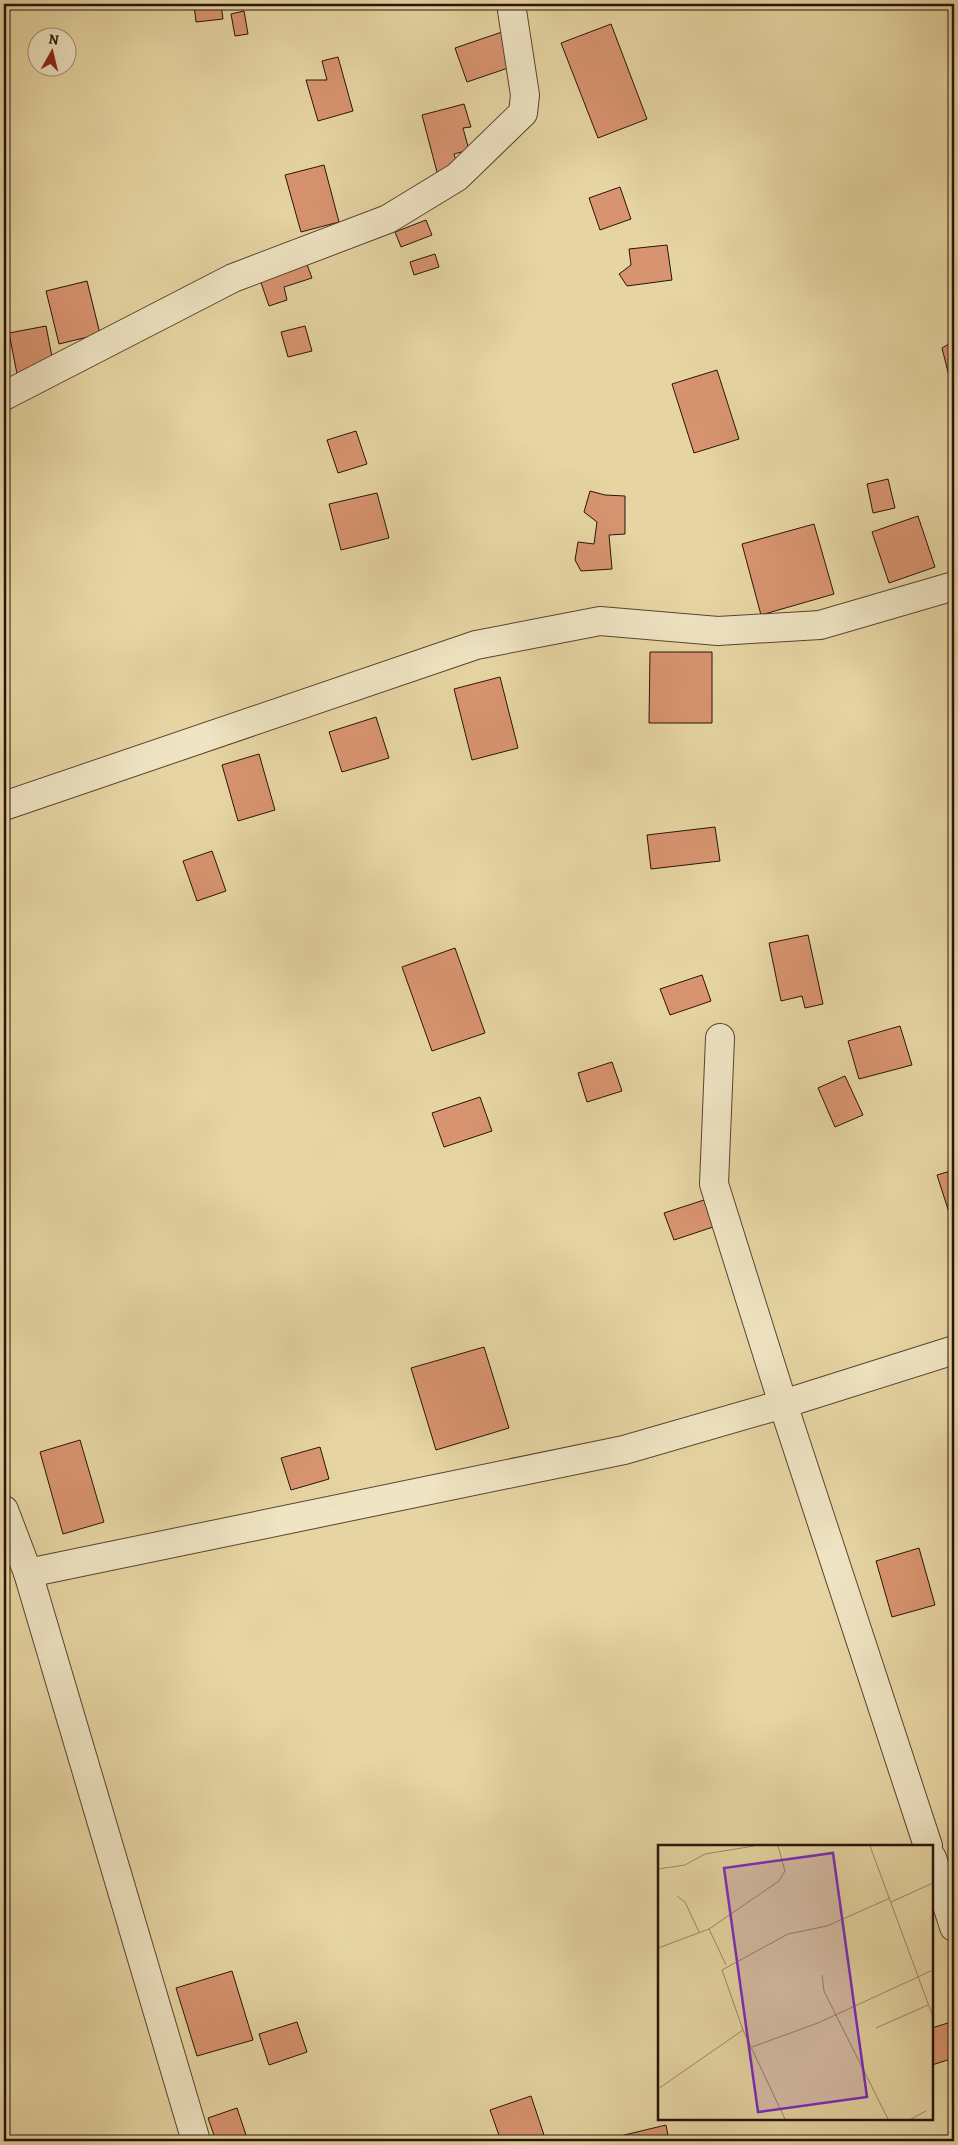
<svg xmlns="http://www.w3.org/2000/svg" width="958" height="2145" font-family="Alegreya,serif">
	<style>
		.building { fill: #d89470; stroke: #281408 }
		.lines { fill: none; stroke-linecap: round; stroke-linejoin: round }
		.minor-casing { stroke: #58442f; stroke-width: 30 }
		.minor { stroke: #efe4c3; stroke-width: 28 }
		.inset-road { fill: none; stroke: #9a8865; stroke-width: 1 }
		.view { fill: #7b2cbf; fill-opacity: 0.15; stroke: #7b2cbf; stroke-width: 2.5 }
		.inset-edge { fill: none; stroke: #281408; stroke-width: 2.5 }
	</style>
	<rect width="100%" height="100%" fill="#e6d5a3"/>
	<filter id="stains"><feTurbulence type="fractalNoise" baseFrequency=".004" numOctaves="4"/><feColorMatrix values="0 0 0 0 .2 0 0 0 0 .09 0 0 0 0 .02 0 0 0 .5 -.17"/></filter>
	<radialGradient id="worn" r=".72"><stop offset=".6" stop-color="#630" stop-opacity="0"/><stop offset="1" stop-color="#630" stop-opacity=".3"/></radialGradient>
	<g class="building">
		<polygon points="194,4 221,4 223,19 196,22"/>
		<polygon points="244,11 248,34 235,36 231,14"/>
		<polygon points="611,24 647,119 598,138 561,43"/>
		<polygon points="502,32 514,66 467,82 455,48"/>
		<polygon points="338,57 353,111 318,121 306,80 327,80 322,61"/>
		<polygon points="464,104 471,127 463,128 469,150 454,154 459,170 438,176 422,115"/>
		<polygon points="324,165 339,222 301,232 285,175"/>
		<polygon points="620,187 631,219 600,230 589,198"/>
		<polygon points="426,220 432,235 401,247 395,232"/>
		<polygon points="667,245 672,280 627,286 619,274 631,265 629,249"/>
		<polygon points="435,254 439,267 414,275 410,262"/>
		<polygon points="305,259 312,278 284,287 287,300 269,306 258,274"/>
		<polygon points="87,281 100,334 59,344 46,291"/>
		<polygon points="46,326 54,367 17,374 9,333"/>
		<polygon points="305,326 312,351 288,357 281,332"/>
		<polygon points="954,341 954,396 942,348"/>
		<polygon points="717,370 739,439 694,453 672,384"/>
		<polygon points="356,431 367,464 338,473 327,440"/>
		<polygon points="888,479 895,508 873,513 867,484"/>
		<polygon points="590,491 605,495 625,496 625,534 609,535 612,569 581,571 575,560 578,542 594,544 597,522 584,512"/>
		<polygon points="377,493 389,538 341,550 329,504"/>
		<polygon points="918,516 935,567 889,583 872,532"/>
		<polygon points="814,524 834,594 761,615 742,544"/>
		<polygon points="650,652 712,652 712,723 649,723"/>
		<polygon points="500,677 518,748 472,760 454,689"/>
		<polygon points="376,717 389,758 342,772 329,732"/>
		<polygon points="259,754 275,810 238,821 222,765"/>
		<polygon points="715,827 720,861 651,869 647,835"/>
		<polygon points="212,851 226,891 197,901 183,861"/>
		<polygon points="808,935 823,1004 805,1008 802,996 781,1001 769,943"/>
		<polygon points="455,948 485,1033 432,1051 402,967"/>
		<polygon points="702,975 711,1001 670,1015 660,989"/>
		<polygon points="900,1026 912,1065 859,1079 848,1041"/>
		<polygon points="612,1062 622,1091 587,1102 578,1073"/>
		<polygon points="845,1076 863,1115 835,1127 818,1088"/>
		<polygon points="480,1097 492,1131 444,1147 432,1113"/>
		<polygon points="954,1170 954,1228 937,1175"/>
		<polygon points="704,1200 713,1227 674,1240 664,1213"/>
		<polygon points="484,1347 509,1428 436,1450 411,1368"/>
		<polygon points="80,1440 104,1522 63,1534 40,1452"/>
		<polygon points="320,1447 329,1479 291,1490 281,1458"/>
		<polygon points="919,1548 935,1605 892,1617 876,1561"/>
		<polygon points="232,1971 253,2040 197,2056 176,1988"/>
		<polygon points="954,2021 954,2058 932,2065 932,2028"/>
		<polygon points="297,2022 307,2052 269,2065 259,2034"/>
		<polygon points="531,2096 546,2141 501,2141 490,2110"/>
		<polygon points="237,2108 248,2141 216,2141 208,2118"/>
		<polygon points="666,2125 669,2141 622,2141 620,2136"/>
	</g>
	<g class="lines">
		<defs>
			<g id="minor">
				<polyline points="4,396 233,278 388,219 457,177 523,113 525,95 511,4"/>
				<polyline points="4,806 476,645 600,621 718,631 820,625 954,586"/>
				<polyline points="720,1038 714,1184 783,1404 928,1846"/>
				<polyline points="4,1510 28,1573 196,2141"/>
				<polyline points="28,1573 624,1450 783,1404 954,1350"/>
				<polyline points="932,1858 954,1927"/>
			</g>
		</defs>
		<use href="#minor" class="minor-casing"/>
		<use href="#minor" class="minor"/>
	</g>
	<g transform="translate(658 1845)">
		<rect width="275" height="275" fill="#e6d5a3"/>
		<path class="inset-road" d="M212,1L275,172M0,24L27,20L47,9L96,1M19,51L27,57L41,87M233,57L275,38M51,84L68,120M0,103L51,84L121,36L127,26L120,1M164,130L166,146L230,274M218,183L270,160M94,202L160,178L275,125M0,244L85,185M127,274L85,185L64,125L130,89L169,81L232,53M253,274L268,266"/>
		<path class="view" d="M175,8L209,252L100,267L66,23Z"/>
		<rect width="275" height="275" class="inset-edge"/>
	</g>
	<rect width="958" height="2145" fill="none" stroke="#e6d5a3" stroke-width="20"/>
	<rect x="5" y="5" width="948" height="2135" fill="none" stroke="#281408" stroke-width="2.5"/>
	<rect x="10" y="10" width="938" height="2125" fill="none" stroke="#281408"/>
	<g transform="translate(52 52) rotate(8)"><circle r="24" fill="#efe4c3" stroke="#9f9178"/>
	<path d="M0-4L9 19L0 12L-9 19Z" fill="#8f2418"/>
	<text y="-8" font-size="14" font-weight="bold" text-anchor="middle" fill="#281408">N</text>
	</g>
	<rect width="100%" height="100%" filter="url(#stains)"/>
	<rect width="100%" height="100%" fill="url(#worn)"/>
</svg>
